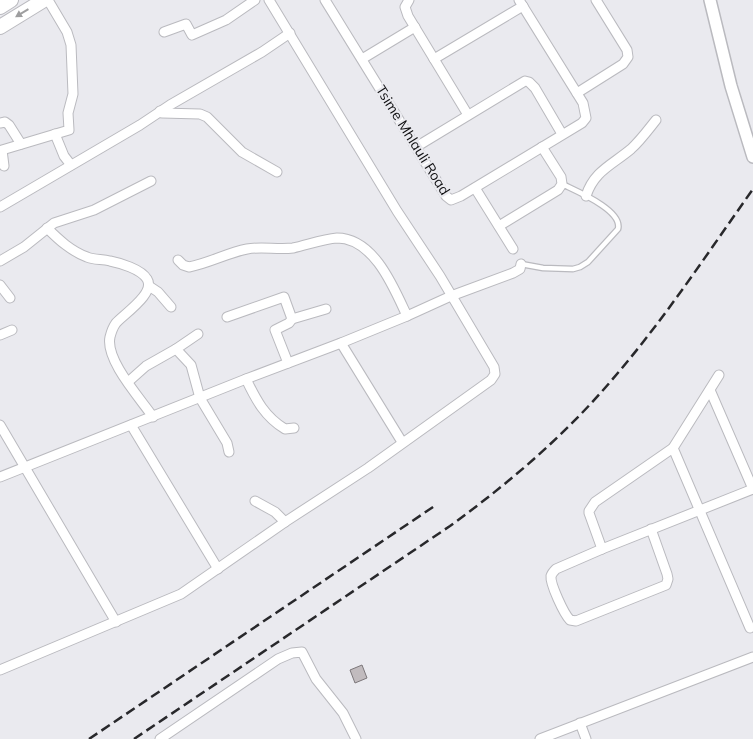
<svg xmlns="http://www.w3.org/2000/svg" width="753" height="739" font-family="Mulish,sans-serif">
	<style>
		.building { fill: #c1bbbe; stroke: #7c777a }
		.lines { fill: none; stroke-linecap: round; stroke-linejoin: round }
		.service-casing { stroke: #bababf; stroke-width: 7 }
		.minor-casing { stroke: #bababf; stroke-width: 11 }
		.secondary-casing { stroke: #bababf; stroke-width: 14 }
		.primary-casing { stroke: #bababf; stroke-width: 16 }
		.service { stroke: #fff; stroke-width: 4.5 }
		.minor { stroke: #fff; stroke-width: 9 }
		.secondary { stroke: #fff; stroke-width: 11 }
		.primary { stroke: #fff; stroke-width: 14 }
		.rail { stroke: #28282b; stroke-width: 2.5; stroke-dasharray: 10 5; stroke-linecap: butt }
		.oneway { fill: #9e9e9f }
		.labels { text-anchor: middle; stroke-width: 4.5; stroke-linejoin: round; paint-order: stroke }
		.street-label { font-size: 14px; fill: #0d0d0f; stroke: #eaeaef }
	</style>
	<rect width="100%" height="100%" fill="#eaeaef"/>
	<polygon class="building" points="362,665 367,678 355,683 350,670"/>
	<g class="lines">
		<defs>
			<path id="service" d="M521,264L543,268L573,269L580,267L588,262L618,229C623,210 576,191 562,184"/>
			<g id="minor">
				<polyline points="325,0 446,196 451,200 461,196 582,123 586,118 583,103 519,0"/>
				<polyline points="409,0 405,7 408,16 468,115"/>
				<polyline points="164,32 186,24 192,35 226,20 255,0"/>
				<polyline points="362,59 415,27"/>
				<polyline points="434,59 523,6"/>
				<polyline points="577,93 623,64 628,57 627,50 596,0"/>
				<polyline points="160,111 162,113 200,114 207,117 242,152 277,172"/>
				<polyline points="0,123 5,122 9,125 21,144"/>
				<polyline points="55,134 64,156 71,165"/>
				<polyline points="416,147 525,81 529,82 535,88 562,134"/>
				<polyline points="4,166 2,150 69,130 68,113 73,94 71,45 67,32 48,0"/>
				<polyline points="475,188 513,249"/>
				<path d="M586,196C594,171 612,165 631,149C640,141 648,130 656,120"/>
				<polyline points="0,207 140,125 170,105 262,52 290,33"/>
				<polyline points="499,226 558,190 562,184 561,177 542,147"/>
				<path d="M47,228C59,240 71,251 87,257C94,260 102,259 110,261C120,263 141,269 147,279C156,293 124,314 116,323C113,327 111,333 110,337C105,360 140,398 153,417"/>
				<path d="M178,260L183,265L189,267C209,263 227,253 247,249C262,246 277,250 293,248C307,245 323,239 337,238C374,238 394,288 407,316"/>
				<polyline points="0,261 24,247 54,223 94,210 151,181"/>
				<polyline points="0,285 10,298"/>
				<polyline points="149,286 158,292 171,307"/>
				<polyline points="227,317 284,297 292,319"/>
				<polyline points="198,334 176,349 191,365 200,398 227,443 229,452"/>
				<polyline points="0,335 12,330"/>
				<polyline points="341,343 402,442"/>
				<polyline points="288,363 275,330 289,323 292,319 326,309"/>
				<polyline points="719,375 673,448 595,502 589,511 589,513 602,549 753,489"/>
				<path d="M246,379C256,400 265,417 285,429L294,428"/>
				<polyline points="128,382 146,366 176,349"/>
				<polyline points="710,390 753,489"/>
				<polyline points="0,425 116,622"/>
				<polyline points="131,425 218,569"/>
				<polyline points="673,448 750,628"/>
				<polyline points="0,477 246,379 341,343 407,316 451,296 513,273 520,269 521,264"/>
				<polyline points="255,501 275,512 285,522"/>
				<path d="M602,549L556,569C554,571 552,573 551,576C550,584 564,614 570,620L576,621L666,585L668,579L667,574L651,529"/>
				<polyline points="0,670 181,594 285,522 368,468 491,380 495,374 494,367 440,276 397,211 269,0"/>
				<polyline points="580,723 586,739"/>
				<polyline points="160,739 278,659 292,653 302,652 316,679 343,713 356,739"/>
				<polyline points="540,739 753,657"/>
			</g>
			<polyline id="secondary" points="710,0 731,86 753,157"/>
			<g id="primary">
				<polyline points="0,7 11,0"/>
				<polyline points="0,27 44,0"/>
			</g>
		</defs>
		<use href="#service" class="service-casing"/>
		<use href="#minor" class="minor-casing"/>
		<use href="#secondary" class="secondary-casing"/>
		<use href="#primary" class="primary-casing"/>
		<use href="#service" class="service"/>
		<use href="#minor" class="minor"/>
		<use href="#secondary" class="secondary"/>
		<use href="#primary" class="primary"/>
		<g class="rail">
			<polyline points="89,739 436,505"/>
			<path d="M134,739L450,526C509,483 564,436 611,381C663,321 707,254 753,189"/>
		</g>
	</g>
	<defs><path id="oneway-solid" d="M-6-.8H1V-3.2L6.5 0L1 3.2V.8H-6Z" transform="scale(1.25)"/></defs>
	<use class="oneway" href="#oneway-solid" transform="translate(22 13) rotate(149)"/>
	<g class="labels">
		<g class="street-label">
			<text transform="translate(413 140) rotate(58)" y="5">Tsime Mhlauli Road</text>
		</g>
	</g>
</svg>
